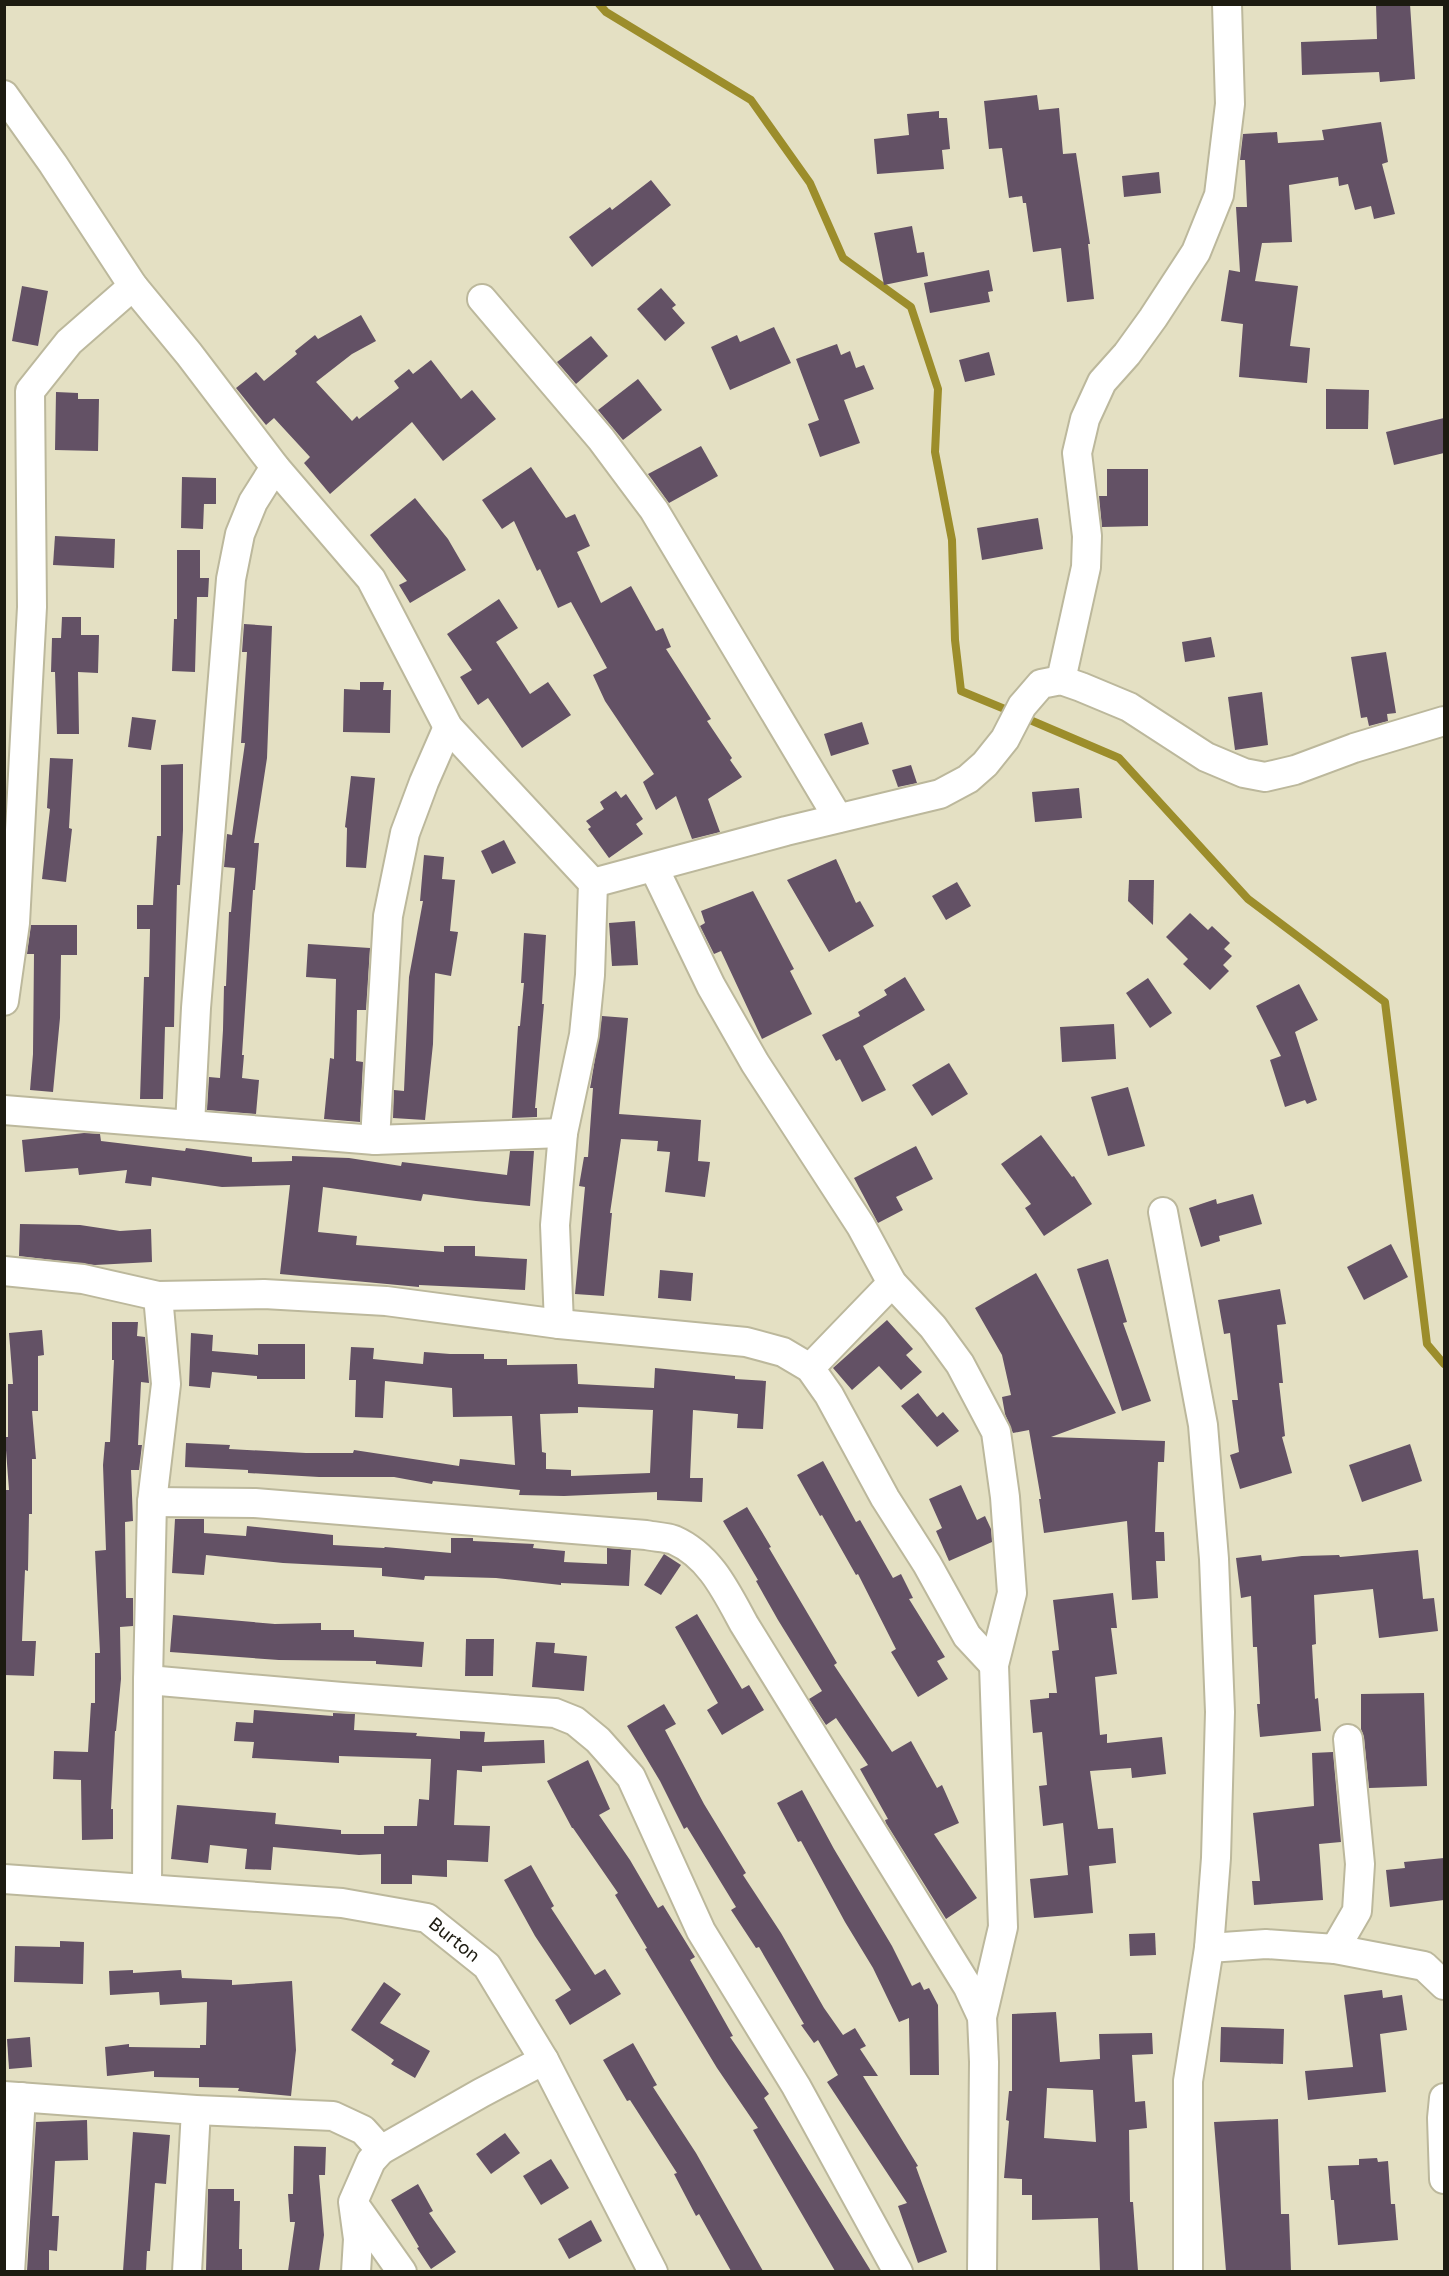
<svg xmlns="http://www.w3.org/2000/svg" width="1449" height="2276" font-family="'Golos Text',sans-serif">
	<style>
		.lines { fill: none; stroke-linecap: round; stroke-linejoin: round }
		.stream { stroke: #9c8d2b; stroke-width: 8 }
		.building { fill: #635165; fill-rule: evenodd }
		.minor-casing { stroke: #bcb89c; stroke-width: 32 }
		.minor { stroke: #fff; stroke-width: 28 }
		.labels { text-anchor: middle; stroke-width: 6; stroke-linejoin: round; paint-order: stroke }
		.street-label { font-size: 18px; fill: #1d1b11; stroke: #e4e0c3 }
	</style>
	<rect width="100%" height="100%" fill="#e4e0c3"/>
	<g class="lines">
		<g class="stream">
			<polyline points="599,4 606,12 751,100 810,183 843,258 911,307 938,389 935,452 952,540 955,640 961,691 1012,712"/>
			<polyline points="1023,717 1119,758 1248,899 1385,1002 1427,1344 1444,1364"/>
		</g>
	</g>
	<g class="building">
		<polygon points="1376,4 1410,4 1415,79 1380,82 1379,72 1302,75 1301,42 1377,39"/>
		<polygon points="1037,95 1039,110 1059,108 1063,154 1076,153 1090,244 1088,244 1094,299 1067,302 1061,248 1033,252 1026,203 1023,203 1022,196 1009,198 1002,148 989,149 984,101"/>
		<polygon points="939,111 939,118 947,118 950,149 942,150 944,169 877,174 874,139 909,135 907,114"/>
		<polygon points="1381,122 1388,162 1382,164 1395,214 1374,219 1371,206 1355,210 1348,184 1339,186 1338,177 1289,185 1292,242 1262,243 1255,281 1298,286 1290,346 1310,348 1307,383 1239,377 1243,324 1221,321 1229,270 1240,272 1236,207 1247,207 1245,160 1240,160 1243,134 1277,132 1278,143 1324,140 1322,130"/>
		<polygon points="1159,172 1161,193 1124,197 1122,176"/>
		<polygon points="651,180 671,205 592,267 569,237 610,207 612,210"/>
		<polygon points="912,226 917,253 924,252 928,276 884,285 874,233"/>
		<polygon points="989,270 993,291 988,292 990,302 930,313 924,283"/>
		<polygon points="22,286 48,291 38,346 12,341"/>
		<polygon points="661,288 676,305 672,308 685,323 665,341 637,309"/>
		<polygon points="361,315 376,341 352,354 316,382 352,421 357,416 359,419 399,388 394,381 409,369 413,374 431,360 461,399 472,390 496,419 443,461 412,422 330,494 304,463 310,457 274,418 266,425 236,388 256,372 264,381 297,354 295,351 315,335 318,339"/>
		<polygon points="774,327 791,363 730,390 711,347 737,335 740,342"/>
		<polygon points="591,336 608,356 576,384 557,362"/>
		<polygon points="837,344 841,355 850,351 856,368 864,365 874,389 844,400 860,443 820,457 808,424 819,420 796,359"/>
		<polygon points="989,352 995,375 965,382 959,360"/>
		<polygon points="638,379 662,410 623,440 598,410"/>
		<polygon points="1326,389 1369,390 1368,429 1326,429"/>
		<polygon points="56,392 78,393 78,399 99,399 98,451 55,450"/>
		<polygon points="1444,418 1444,453 1394,465 1386,432"/>
		<polygon points="701,446 718,476 669,503 648,474"/>
		<polygon points="531,467 566,518 575,514 590,546 577,552 601,603 631,586 656,631 663,628 671,647 666,649 711,719 707,721 732,758 730,760 742,777 708,799 720,832 692,839 676,796 656,810 643,782 654,774 605,701 593,675 607,668 571,602 558,608 540,569 537,571 514,521 502,529 482,500"/>
		<polygon points="1107,469 1148,469 1148,526 1102,527 1099,496 1107,496"/>
		<polygon points="182,477 216,478 216,504 204,504 203,529 181,528"/>
		<polygon points="415,498 448,539 466,570 410,603 399,585 407,581 370,535"/>
		<polygon points="1038,518 1043,549 982,560 977,528"/>
		<polygon points="55,536 115,539 114,568 53,565"/>
		<polygon points="177,550 200,550 200,578 209,578 208,597 197,597 195,672 172,671 174,619 177,619"/>
		<polygon points="499,599 518,628 496,642 530,694 548,682 571,715 522,748 488,698 478,705 460,677 472,670 447,634"/>
		<polygon points="62,617 81,617 81,635 99,635 98,673 78,672 79,734 57,734 55,672 51,672 52,638 61,638"/>
		<polygon points="244,624 272,626 267,758 254,843 259,843 255,890 253,890 242,1055 244,1055 242,1078 259,1080 256,1114 207,1110 209,1077 220,1078 223,1030 224,986 226,986 229,912 231,912 235,868 224,867 227,834 232,835 245,743 241,743 247,652 242,652"/>
		<polygon points="1211,637 1215,657 1185,662 1182,642"/>
		<polygon points="1386,652 1396,713 1387,714 1388,721 1369,726 1367,717 1361,718 1351,657"/>
		<polygon points="360,682 384,682 383,690 391,690 390,733 343,732 344,689 360,690"/>
		<polygon points="1262,692 1268,745 1235,750 1228,697"/>
		<polygon points="132,717 156,720 151,750 128,747"/>
		<polygon points="862,722 869,744 831,756 824,734"/>
		<polygon points="50,758 73,759 69,828 72,829 66,882 42,879 50,809 47,808"/>
		<polygon points="183,764 183,830 180,885 177,885 174,1027 165,1027 163,1099 140,1099 144,977 149,977 150,929 137,929 137,905 153,905 157,836 161,836 161,765"/>
		<polygon points="911,765 917,783 898,787 892,770"/>
		<polygon points="351,776 375,778 366,868 346,867 347,828 345,827"/>
		<polygon points="1079,788 1082,818 1035,822 1032,792"/>
		<polygon points="616,791 621,798 626,794 643,819 636,824 643,834 609,858 588,829 591,827 586,821 604,809 600,802"/>
		<polygon points="504,840 516,863 492,874 481,851"/>
		<polygon points="424,855 444,857 442,879 455,880 450,931 458,932 451,976 435,973 433,1044 425,1120 393,1118 394,1090 404,1091 409,977 423,901 420,901"/>
		<polygon points="836,859 856,903 860,901 874,926 829,952 787,880"/>
		<polygon points="1129,880 1154,880 1153,925 1128,901"/>
		<polygon points="957,882 971,906 946,920 932,896"/>
		<polygon points="753,891 794,969 790,971 812,1014 762,1039 721,951 714,954 700,926 705,923 701,911"/>
		<polygon points="1190,913 1208,930 1212,926 1230,943 1224,949 1232,956 1223,965 1229,971 1210,990 1183,964 1188,959 1166,937"/>
		<polygon points="635,921 638,965 612,966 609,923"/>
		<polygon points="31,925 77,925 77,955 61,955 60,1018 53,1092 30,1090 33,1054 34,954 27,954"/>
		<polygon points="524,933 546,935 542,1004 544,1004 535,1108 537,1108 537,1117 512,1118 518,1026 520,1026 524,983 521,983"/>
		<polygon points="308,944 370,948 366,1010 357,1010 356,1061 363,1062 360,1122 324,1119 330,1058 334,1059 336,979 306,977"/>
		<polygon points="905,977 925,1010 863,1046 886,1090 862,1102 840,1059 836,1061 822,1035 860,1016 858,1012 887,995 884,990"/>
		<polygon points="1148,978 1172,1013 1150,1028 1126,993"/>
		<polygon points="1299,984 1318,1020 1295,1032 1317,1100 1307,1104 1305,1100 1285,1107 1270,1060 1281,1056 1256,1006"/>
		<polygon points="602,1016 628,1018 619,1114 701,1120 698,1161 710,1162 705,1197 665,1192 670,1152 657,1151 658,1141 621,1139 610,1213 612,1213 604,1296 575,1294 585,1187 579,1186 584,1157 588,1157 593,1088 590,1088 591,1083"/>
		<polygon points="1114,1024 1116,1059 1062,1062 1060,1027"/>
		<polygon points="949,1063 968,1094 932,1116 912,1085"/>
		<polygon points="1128,1087 1145,1146 1108,1156 1091,1097"/>
		<polygon points="84,1133 100,1134 101,1141 185,1151 186,1148 252,1157 252,1162 292,1161 292,1156 349,1158 401,1166 402,1162 507,1175 510,1151 534,1151 530,1206 476,1201 423,1194 421,1201 323,1187 318,1232 357,1236 356,1245 444,1252 444,1246 475,1246 475,1256 527,1259 525,1290 419,1285 419,1287 280,1274 290,1185 222,1187 152,1177 151,1186 125,1183 127,1170 79,1175 78,1168 25,1172 22,1140"/>
		<polygon points="1041,1135 1072,1177 1074,1176 1092,1204 1044,1236 1025,1208 1031,1204 1001,1164"/>
		<polygon points="916,1146 933,1179 896,1197 903,1210 878,1223 854,1178"/>
		<polygon points="1253,1194 1262,1224 1219,1236 1220,1241 1201,1247 1189,1208 1216,1199 1217,1204"/>
		<polygon points="20,1224 80,1225 120,1231 151,1229 152,1262 95,1265 19,1256"/>
		<polygon points="1391,1244 1408,1277 1364,1300 1347,1267"/>
		<polygon points="1108,1259 1127,1322 1123,1323 1151,1401 1122,1411 1077,1269"/>
		<polygon points="660,1270 693,1273 691,1301 658,1298"/>
		<polygon points="1036,1273 1116,1413 1051,1437 1165,1441 1164,1462 1158,1462 1155,1532 1164,1532 1165,1561 1156,1561 1158,1598 1132,1600 1127,1521 1044,1533 1039,1499 1041,1499 1029,1430 1013,1433 1005,1414 1002,1397 1011,1395 1002,1355 975,1308"/>
		<polygon points="1280,1289 1286,1324 1277,1325 1283,1383 1279,1383 1285,1436 1282,1437 1292,1473 1240,1489 1230,1455 1239,1452 1232,1400 1238,1400 1230,1333 1224,1334 1218,1300"/>
		<polygon points="887,1320 913,1349 906,1355 922,1372 901,1390 879,1366 852,1390 833,1368"/>
		<polygon points="112,1322 138,1322 137,1336 145,1337 149,1383 141,1382 138,1445 142,1445 139,1470 131,1470 133,1521 125,1522 126,1598 133,1598 133,1626 120,1627 121,1679 116,1731 115,1731 111,1809 113,1809 113,1839 82,1840 81,1780 53,1779 54,1751 88,1752 91,1703 95,1703 95,1653 100,1653 95,1551 106,1550 103,1465 105,1442 110,1442 114,1360 112,1360"/>
		<polygon points="42,1330 44,1355 38,1356 38,1411 32,1411 36,1459 32,1459 32,1514 29,1514 28,1571 25,1570 22,1641 36,1641 34,1676 4,1675 4,1490 9,1490 5,1437 8,1437 8,1384 13,1384 9,1333"/>
		<polygon points="191,1333 213,1335 212,1351 258,1355 258,1344 305,1344 305,1379 257,1379 257,1376 212,1372 210,1388 189,1386"/>
		<path d="M351,1347L374,1348L373,1359L423,1364L424,1352L450,1354H484V1359H507V1365L577,1364L578,1384L654,1388L655,1368L735,1376V1379L766,1381L763,1429L737,1428L738,1414L693,1410L690,1478H703L702,1502L657,1500V1492L564,1496L519,1495L520,1490L433,1481L432,1484L394,1477H319L248,1473V1470L185,1467L186,1443L230,1445L229,1449L306,1453H353L354,1450L459,1466L460,1459L515,1465L512,1416L453,1417L452,1388L385,1381L383,1418L355,1417L356,1380H349ZM578,1407L653,1410L650,1473L571,1476V1470L546,1469V1453L542,1452L540,1414L578,1413Z"/>
		<polygon points="918,1393 937,1417 943,1412 959,1431 937,1447 901,1406"/>
		<polygon points="1410,1444 1422,1481 1362,1502 1349,1465"/>
		<polygon points="823,1461 856,1522 860,1520 893,1578 901,1574 913,1598 909,1599 945,1657 937,1661 948,1679 918,1697 891,1652 896,1649 858,1574 856,1575 822,1515 820,1516 797,1475"/>
		<polygon points="961,1485 977,1520 985,1516 991,1529 992,1542 949,1561 936,1531 942,1528 929,1499"/>
		<polygon points="747,1507 771,1547 769,1548 837,1663 834,1665 892,1752 911,1741 937,1788 942,1785 959,1823 934,1834 977,1898 946,1919 886,1823 885,1820 888,1819 860,1769 868,1765 836,1718 826,1725 809,1699 822,1691 778,1620 756,1581 758,1580 723,1521"/>
		<polygon points="175,1519 204,1519 204,1533 246,1536 247,1526 333,1535 333,1545 384,1548 385,1547 451,1553 451,1538 473,1538 473,1541 534,1544 533,1548 565,1551 564,1562 607,1564 607,1548 631,1550 629,1586 561,1583 561,1585 496,1578 425,1576 424,1580 382,1576 382,1568 283,1563 206,1555 204,1575 172,1573"/>
		<polygon points="1418,1550 1423,1599 1434,1598 1438,1631 1379,1638 1373,1589 1314,1595 1316,1644 1312,1645 1315,1699 1318,1698 1321,1731 1260,1737 1257,1704 1260,1704 1257,1647 1253,1647 1251,1596 1241,1598 1236,1558 1261,1555 1262,1561 1302,1556 1339,1555 1340,1557"/>
		<polygon points="664,1554 681,1565 661,1595 644,1585"/>
		<polygon points="1113,1593 1117,1628 1111,1628 1117,1674 1095,1677 1100,1735 1107,1734 1107,1743 1162,1737 1166,1774 1132,1778 1131,1768 1090,1771 1098,1829 1113,1828 1116,1863 1089,1866 1093,1913 1034,1918 1030,1879 1068,1875 1063,1823 1043,1826 1039,1786 1047,1785 1042,1732 1033,1733 1030,1700 1049,1698 1049,1693 1057,1693 1052,1651 1059,1650 1053,1600"/>
		<polygon points="697,1614 742,1689 749,1685 764,1710 722,1735 707,1710 718,1703 675,1627"/>
		<polygon points="173,1615 275,1624 321,1623 321,1630 354,1630 354,1637 424,1642 422,1667 376,1664 376,1661 279,1660 170,1652"/>
		<polygon points="466,1639 494,1639 493,1676 465,1676"/>
		<polygon points="536,1642 555,1643 554,1653 587,1656 584,1691 532,1687"/>
		<polygon points="1424,1693 1427,1786 1369,1788 1364,1737 1361,1729 1361,1694"/>
		<polygon points="664,1704 676,1724 665,1730 704,1804 746,1873 743,1875 781,1933 824,2008 843,2035 855,2028 866,2046 860,2049 878,2076 863,2076 918,2166 916,2167 947,2252 918,2263 898,2206 907,2203 827,2082 838,2075 818,2040 814,2043 801,2025 804,2024 759,1947 756,1948 731,1910 736,1907 687,1827 684,1829 660,1781 627,1726"/>
		<polygon points="254,1710 333,1716 333,1713 355,1714 354,1730 417,1733 416,1736 460,1739 460,1731 485,1732 484,1742 544,1740 545,1763 482,1766 482,1772 457,1770 454,1825 490,1826 488,1862 447,1860 447,1877 412,1875 412,1884 381,1884 381,1854 359,1855 273,1847 271,1870 245,1869 247,1849 210,1845 208,1863 171,1859 177,1805 276,1813 275,1824 341,1830 341,1834 384,1834 384,1826 417,1826 419,1799 429,1800 431,1759 339,1756 339,1763 252,1758 254,1742 234,1741 236,1722 253,1723"/>
		<polygon points="1333,1752 1341,1842 1319,1844 1323,1900 1254,1905 1252,1881 1260,1881 1253,1813 1314,1806 1312,1753"/>
		<polygon points="588,1760 610,1809 599,1815 630,1860 658,1908 663,1905 695,1957 690,1960 733,2036 730,2037 769,2094 764,2098 871,2271 835,2271 753,2130 758,2128 717,2068 645,1949 647,1948 615,1895 618,1893 573,1828 572,1828 547,1781"/>
		<polygon points="802,1790 834,1849 892,1946 912,1986 920,1982 924,1990 929,1988 938,2005 939,2075 910,2075 909,2018 899,2022 873,1968 845,1922 801,1841 798,1842 777,1803"/>
		<polygon points="1444,1858 1444,1900 1390,1907 1386,1870 1405,1868 1404,1862"/>
		<polygon points="531,1865 554,1906 551,1908 595,1975 605,1969 621,1994 570,2025 555,2000 571,1990 535,1936 504,1880"/>
		<polygon points="1155,1933 1156,1955 1130,1956 1129,1934"/>
		<polygon points="60,1941 84,1942 83,1984 14,1982 15,1946 60,1947"/>
		<polygon points="133,1970 133,1973 181,1970 182,1978 232,1980 232,1985 292,1981 296,2050 291,2096 238,2091 239,2088 199,2087 199,2078 154,2077 154,2071 107,2076 105,2047 129,2044 129,2047 200,2048 200,2045 206,2045 207,2002 160,2005 159,1992 110,1995 109,1971"/>
		<polygon points="384,1982 401,1994 380,2023 430,2051 415,2078 391,2064 394,2060 351,2030"/>
		<polygon points="1382,1990 1383,1998 1402,1995 1407,2030 1380,2034 1386,2092 1308,2100 1305,2071 1353,2067 1344,1995"/>
		<path d="M1056,2012L1060,2062L1100,2059L1099,2034L1152,2033L1153,2054L1132,2055L1135,2102L1145,2101L1147,2128L1129,2130L1130,2202H1133L1138,2271H1100L1098,2218L1032,2220V2195H1022V2179L1004,2178L1009,2121L1006,2120L1009,2091H1012V2014ZM1047,2088L1093,2090L1096,2142L1044,2138Z"/>
		<polygon points="1221,2027 1284,2029 1283,2064 1220,2062"/>
		<polygon points="30,2037 32,2067 9,2069 7,2039"/>
		<polygon points="633,2043 657,2085 653,2087 696,2153 763,2271 731,2271 699,2214 696,2216 674,2174 677,2173 630,2100 627,2101 603,2060"/>
		<polygon points="1278,2119 1281,2214 1289,2214 1291,2271 1226,2271 1214,2122"/>
		<polygon points="87,2120 88,2160 55,2161 52,2216 59,2216 57,2251 49,2250 49,2271 27,2271 36,2122"/>
		<polygon points="133,2132 170,2135 166,2184 155,2183 150,2251 147,2251 146,2271 123,2271"/>
		<polygon points="505,2133 520,2153 491,2174 476,2154"/>
		<polygon points="294,2146 326,2147 325,2175 319,2175 324,2235 319,2271 288,2271 295,2222 290,2222 288,2194 293,2194"/>
		<polygon points="1377,2158 1378,2162 1388,2161 1391,2204 1395,2204 1398,2240 1338,2245 1334,2200 1331,2200 1328,2166 1359,2165 1359,2159"/>
		<polygon points="551,2159 569,2188 541,2205 523,2176"/>
		<polygon points="418,2184 433,2211 429,2213 456,2252 431,2269 417,2248 419,2247 391,2200"/>
		<polygon points="208,2189 234,2189 234,2201 240,2201 239,2249 242,2249 242,2271 206,2271"/>
		<polygon points="591,2220 602,2241 569,2259 558,2239"/>
	</g>
	<g class="lines">
		<defs>
			<g id="minor">
				<polyline points="4,95 53,164 133,286 189,354 275,467 371,579 448,727 593,883 590,975 584,1035 563,1133 555,1225 559,1324"/>
				<polyline points="482,299 601,439 654,510 838,818"/>
				<polyline points="1061,680 1086,567 1087,536 1077,453 1085,419 1102,382 1127,354 1153,318 1196,252 1219,195 1230,104 1227,4"/>
				<polyline points="654,868 711,986 755,1063 861,1226 892,1283 933,1327 960,1364 996,1432 1005,1497 1012,1593 994,1665 1003,1927 982,2017"/>
				<polyline points="593,883 786,831 940,794 968,779 985,764 1005,739 1022,706 1041,684 1061,680 1081,687 1129,707 1206,757 1244,773 1265,777 1295,770 1354,748 1444,721"/>
				<polyline points="4,1001 15,923 32,607 30,391 69,342 133,286"/>
				<polyline points="4,1110 375,1140 563,1133"/>
				<polyline points="190,1125 196,1008 231,579 240,534 253,502 275,467"/>
				<polyline points="375,1140 388,916 405,833 424,782 448,727"/>
				<polyline points="1163,1212 1203,1425 1214,1559 1220,1712 1216,1858 1209,1948 1188,2081 1188,2272"/>
				<polyline points="4,1271 83,1279 158,1296 264,1294 386,1301 559,1324 746,1342 783,1352 810,1368 829,1395 885,1498 927,1564 967,1636 994,1665"/>
				<polyline points="810,1368 892,1283"/>
				<path d="M152,1502L255,1503L646,1535C655,1537 666,1537 674,1540C710,1556 726,1591 744,1624L968,1987L982,2017L984,2062L982,2272"/>
				<polyline points="148,1680 342,1697 555,1713 575,1721 598,1740 631,1777 701,1931 796,2086 898,2272"/>
				<path id="s1" d="M4,1879L342,1903L427,1918L487,1966L544,2060L653,2272"/>
				<polyline points="147,1888 148,1680 152,1502 166,1384 158,1296"/>
				<polyline points="1209,1948 1266,1944 1335,1949 1357,1911 1360,1864 1348,1739"/>
				<polyline points="1335,1949 1424,1966 1444,1985"/>
				<polyline points="4,2096 196,2110 333,2116 363,2130 381,2150"/>
				<polyline points="1444,2098 1442,2118 1444,2179"/>
				<polyline points="356,2207 402,2272"/>
				<polyline points="10,2272 21,2097"/>
				<polyline points="187,2272 196,2110"/>
				<polyline points="356,2272 358,2239 353,2202 371,2161 381,2150 481,2093 544,2060"/>
			</g>
		</defs>
		<use href="#minor" class="minor-casing"/>
		<use href="#minor" class="minor"/>
	</g>
	<g class="labels">
		<g class="street-label">
			<text dy="6" stroke="none"><textPath href="#s1" startOffset="460">Burton</textPath></text>
		</g>
	</g>
	<rect width="1449" height="2276" fill="none" stroke="#1d1b11" stroke-width="12"/>
</svg>
